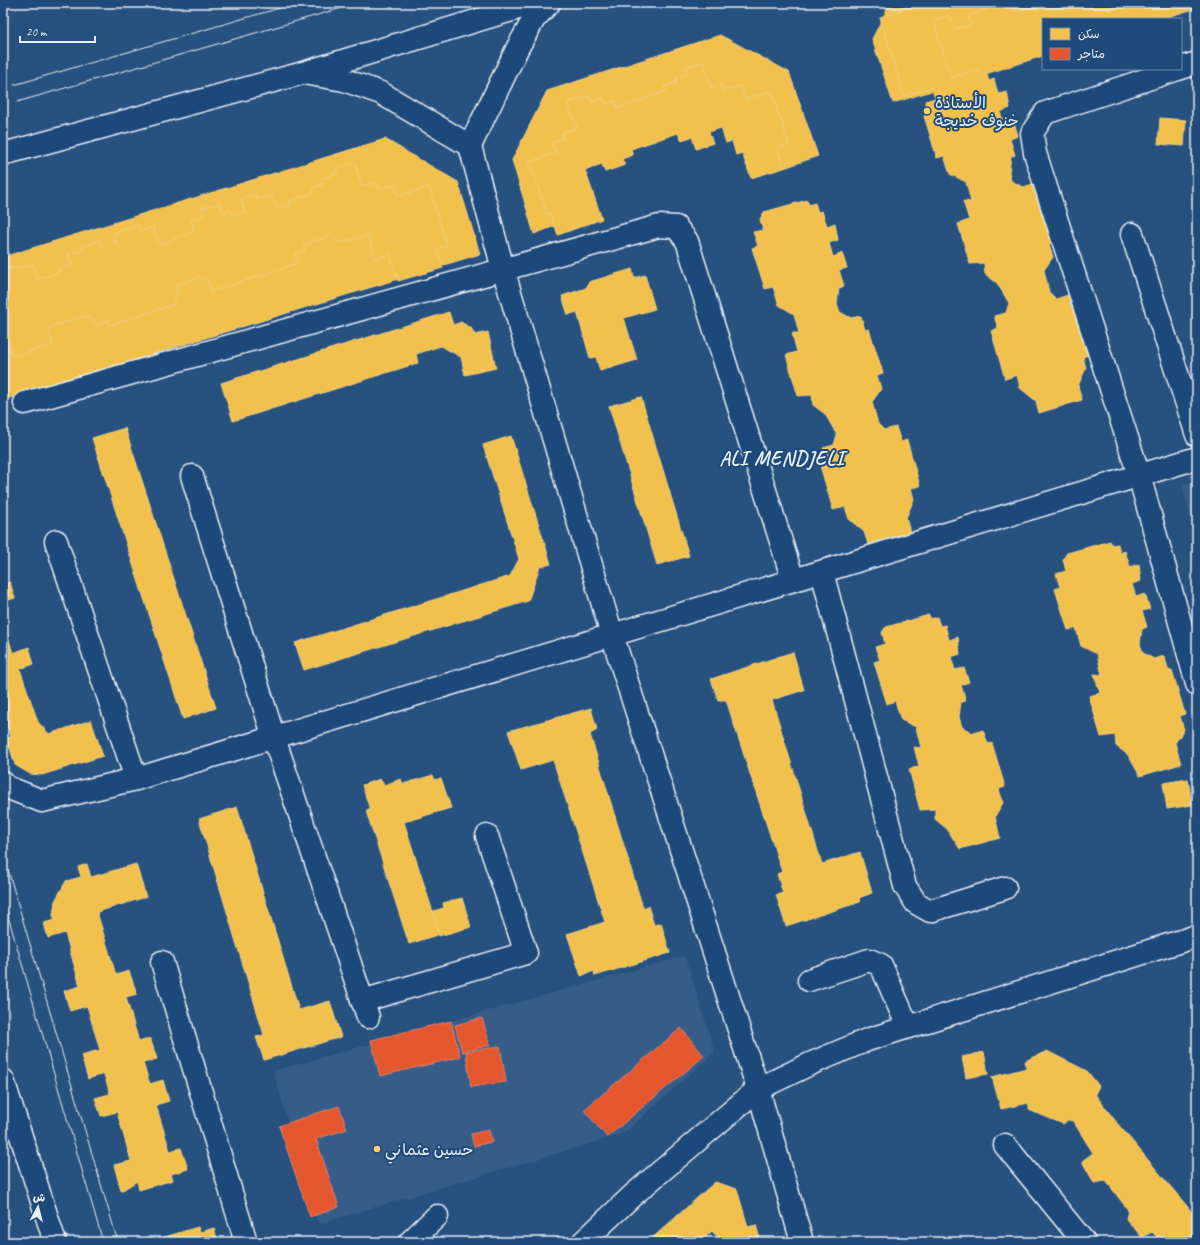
<svg xmlns="http://www.w3.org/2000/svg" width="1200" height="1245" font-family="Caveat,'Playpen Sans Arabic',sans-serif">
	<style>
		.built { fill: #355d88 }
		.homes { fill: #f2c14e; stroke: #efcf81 }
		.shops { fill: #e4572e; stroke: #e5856b }
		.lines { fill: none; stroke-linecap: round; stroke-linejoin: round }
		.minor-casing { stroke: #e8f1f8; stroke-width: 25 }
		.major-casing { stroke: #e8f1f8; stroke-width: 25 }
		.minor { stroke: #1f4a7a; stroke-width: 22 }
		.major { stroke: #1f4a7a; stroke-width: 22 }
		.tram { stroke: #e8f1f8; stroke-width: 1 }
		.poi-dot { fill: #ffd166; stroke: #1f4a7a; stroke-width: 1.5 }
		.labels { text-anchor: middle; stroke-width: 4; stroke-linejoin: round; paint-order: stroke }
		.poi-label { font-size: 16px; fill: #e8f1f8; stroke: #1f4a7a; text-anchor: start }
		.district-label { font-size: 20px; font-weight: bold; letter-spacing: 1px; fill: #e8f1f8; stroke: #1f4a7a }
	</style>
	<rect width="100%" height="100%" fill="#27517f"/>
	<filter id="ink" filterUnits="userSpaceOnUse"><feTurbulence type="fractalNoise" baseFrequency=".025" numOctaves="2"/><feDisplacementMap in="SourceGraphic" scale="8" xChannelSelector="R" yChannelSelector="G"/><feConvolveMatrix kernelMatrix="1 2 1 2 8 2 1 2 1" color-interpolation-filters="sRGB"/></filter>
	<g filter="url(#ink)">
		<g class="built">
			<polygon points="1197,480 1197,545 1182,484"/>
			<polygon points="685,956 715,1052 623,1134 318,1224 273,1071"/>
		</g>
		<g class="homes">
			<polygon points="890,3 1197,3 1197,8 1161,19 1043,19 1043,56 893,103 872,39"/>
			<polygon points="900,3 988,3 984,4 986,10 968,16 971,25 954,29 950,15 933,20 951,78 979,69 980,73 986,72 989,81 994,79 998,94 1007,92 1010,108 1000,112 1005,125 1014,122 1018,136 1010,139 1015,155 1011,156 1009,172 1011,181 1023,187 1033,184 1037,198 1041,197 1054,242 1049,244 1053,257 1044,270 1049,292 1056,299 1068,295 1072,310 1078,309 1091,354 1083,357 1086,368 1078,386 1082,400 1039,413 1036,401 1020,388 1017,375 1005,379 991,331 998,328 994,316 1006,313 1009,303 997,283 985,274 984,263 970,264 958,224 969,220 963,201 971,202 966,182 950,174 944,156 937,158 924,116 929,115 925,101 935,98 931,87 904,96 880,17 902,10"/>
			<polygon points="1014,3 1042,3 1016,11"/>
			<polygon points="1107,3 1133,3 1110,10"/>
			<polygon points="720,35 789,72 818,156 784,168 777,148 789,144 771,91 745,99 741,86 723,91 721,84 711,87 703,62 685,67 687,74 676,78 676,83 664,87 666,91 617,109 615,101 605,104 603,98 591,102 589,96 568,103 577,128 562,133 564,138 552,142 556,153 529,162 547,214 550,213 555,226 534,234 512,160 547,91"/>
			<polygon points="703,62 711,87 721,84 723,91 741,86 745,99 771,91 789,144 777,148 784,168 751,178 742,153 736,155 732,141 726,143 721,128 709,132 713,143 696,149 692,137 681,140 678,133 631,149 633,155 622,159 625,165 605,172 602,164 585,170 602,219 558,235 550,213 547,214 529,162 556,153 552,142 564,138 562,133 577,128 568,103 589,96 591,102 603,98 605,104 615,101 617,109 666,91 664,87 676,83 676,78 687,74 685,67"/>
			<polygon points="1160,118 1186,120 1184,146 1158,144"/>
			<polygon points="385,139 458,182 480,254 3,400 3,257"/>
			<polygon points="355,163 362,186 376,182 379,189 395,184 398,196 429,187 447,246 437,249 443,268 398,281 390,254 375,259 368,235 339,243 332,235 303,245 305,251 295,254 298,263 211,292 208,281 200,277 175,285 178,294 173,297 175,304 110,325 109,320 95,325 93,320 85,316 53,326 49,331 53,345 12,356 10,349 3,351 3,270 15,267 16,269 33,264 37,279 59,273 58,269 72,265 68,254 84,250 83,246 100,240 102,245 115,241 117,245 114,233 138,225 140,231 153,227 159,245 195,231 191,221 204,216 202,208 220,203 223,212 229,210 234,215 245,212 241,199 256,194 257,199 272,195 277,209 291,205 289,201 314,193 312,188 322,185 321,179 337,173 336,169"/>
			<polygon points="807,200 809,205 815,203 818,212 822,211 827,226 835,223 838,240 829,243 833,257 842,253 847,268 839,270 844,286 839,288 837,304 840,312 851,318 861,316 865,330 869,329 883,373 877,375 881,389 872,402 878,424 884,430 896,427 901,442 907,440 920,486 911,488 914,499 906,518 910,532 868,544 864,532 849,519 845,507 833,510 819,462 826,460 823,448 834,445 837,435 825,414 813,405 812,395 798,396 786,355 797,352 792,333 799,333 794,314 779,305 773,287 765,289 752,248 758,246 753,232 763,230 760,219 764,212"/>
			<polygon points="632,269 634,278 645,275 655,309 624,318 637,360 600,371 596,357 590,358 577,312 568,315 562,296 586,288 589,282"/>
			<polygon points="449,312 453,325 461,322 471,328 475,335 488,332 496,368 465,375 461,357 441,346 416,354 418,363 233,421 221,383"/>
			<polygon points="641,397 689,556 657,565 609,406"/>
			<polygon points="125,428 216,708 183,719 92,438"/>
			<polygon points="511,436 551,564 540,567 528,601 304,670 295,643 510,576 519,559 483,445"/>
			<polygon points="1110,541 1112,545 1118,544 1120,553 1125,551 1130,567 1139,564 1141,581 1132,584 1136,597 1145,594 1150,609 1142,611 1147,627 1142,629 1140,644 1143,653 1154,659 1164,656 1169,671 1172,670 1185,714 1180,716 1184,730 1175,743 1181,764 1140,776 1128,755 1116,746 1115,735 1101,737 1089,696 1100,693 1094,674 1102,675 1097,654 1081,646 1076,628 1068,630 1055,589 1060,587 1056,574 1066,571 1063,559 1067,553"/>
			<polygon points="10,582 15,598 3,602 3,585"/>
			<polygon points="929,615 931,619 937,617 940,626 945,625 949,640 958,637 960,654 951,657 955,670 964,668 969,682 961,685 966,701 961,702 959,717 962,727 973,733 983,730 988,744 992,743 1005,787 999,789 1003,803 995,816 1000,838 960,849 947,829 935,819 935,809 920,810 909,769 919,766 914,747 921,748 916,727 901,720 895,701 887,704 874,662 880,660 875,647 885,644 882,632 886,627"/>
			<polygon points="3,621 13,653 29,647 34,664 20,669 38,722 49,734 91,720 103,756 42,775 30,774 15,765 10,748 3,750 3,739 11,737 3,714"/>
			<polygon points="793,652 804,690 772,700 822,864 860,852 872,893 859,898 860,902 786,926 776,895 783,893 777,874 782,872 726,700 718,700 711,679"/>
			<polygon points="591,708 597,730 590,734 643,908 648,906 654,925 661,923 670,953 595,976 594,971 581,976 567,934 605,922 553,760 521,770 508,731"/>
			<polygon points="433,775 435,780 441,778 451,808 404,822 440,934 409,944 366,811 370,810 362,785 380,779 384,785 401,779 403,784"/>
			<polygon points="1188,779 1192,805 1167,809 1163,783"/>
			<polygon points="237,807 299,1010 330,1001 341,1037 264,1060 256,1037 264,1035 199,819"/>
			<polygon points="87,864 91,877 136,864 146,897 97,912 116,975 129,971 137,994 126,997 139,1042 150,1038 157,1059 143,1063 150,1084 163,1080 169,1101 156,1105 170,1151 181,1148 188,1169 171,1174 173,1180 139,1190 137,1181 121,1191 114,1165 131,1161 117,1112 101,1116 95,1098 110,1094 104,1074 88,1079 81,1055 100,1050 87,1006 70,1011 64,991 80,986 65,933 48,938 44,923 55,920 53,915 55,901 66,881 81,877 78,867"/>
			<polygon points="462,898 471,927 439,936 433,911 444,908 443,903"/>
			<polygon points="1047,1051 1087,1071 1099,1086 1095,1094 1117,1123 1197,1218 1197,1242 1162,1242 1152,1232 1142,1237 1126,1219 1128,1210 1106,1181 1094,1183 1082,1161 1093,1153 1073,1121 1068,1120 1063,1124 1029,1110 1029,1103 1001,1109 992,1077 1027,1068 1025,1061"/>
			<polygon points="984,1052 988,1074 966,1078 962,1057"/>
			<polygon points="715,1182 737,1189 748,1227 756,1225 761,1242 722,1242 712,1231 700,1242 648,1242"/>
			<polygon points="198,1227 200,1232 214,1228 218,1242 159,1242 158,1239"/>
		</g>
		<g class="shops">
			<polygon points="482,1018 490,1045 462,1052 455,1025"/>
			<polygon points="451,1021 460,1057 380,1076 371,1040"/>
			<polygon points="681,1028 704,1056 607,1137 584,1110"/>
			<polygon points="500,1046 506,1082 471,1087 466,1052"/>
			<polygon points="339,1106 347,1129 316,1139 339,1207 310,1217 279,1126"/>
			<polygon points="489,1130 492,1142 474,1146 471,1134"/>
		</g>
		<g class="lines">
			<defs>
				<g id="minor">
					<polyline points="1181,68 1197,63"/>
					<polyline points="1178,69 1045,113 1032,133 1035,153 1139,475 1197,684"/>
					<polyline points="303,73 344,80 381,93 470,146 518,47 534,19 549,3"/>
					<polyline points="470,146 503,269 612,635 758,1089 802,1242"/>
					<polyline points="1132,234 1197,435"/>
					<polyline points="25,403 659,226 676,227 687,241 793,580"/>
					<polyline points="192,476 274,738 368,1017"/>
					<polyline points="56,541 136,779"/>
					<polyline points="822,572 905,886 916,903 930,911 1005,888"/>
					<polyline points="3,783 4,786 42,801 136,779 1197,458"/>
					<polyline points="162,962 246,1242"/>
					<polyline points="809,980 869,960 881,965 908,1027"/>
					<polyline points="362,1001 526,953 487,836"/>
					<polyline points="1005,1145 1084,1242"/>
					<polyline points="410,1242 437,1216"/>
					<polyline points="583,1242 633,1195 758,1089 810,1064 867,1040 1197,936"/>
				</g>
				<g id="major">
					<polyline points="3,154 303,73 535,3"/>
					<polyline points="3,1080 55,1242"/>
				</g>
			</defs>
			<use href="#minor" class="minor-casing"/>
			<use href="#major" class="major-casing"/>
			<use href="#minor" class="minor"/>
			<use href="#major" class="major"/>
			<g class="tram">
				<polyline points="14,85 297,3"/>
				<polyline points="17,102 359,3"/>
				<polyline points="3,853 118,1242"/>
				<polyline points="3,899 103,1242"/>
			</g>
		</g>
	</g>
	<g class="poi-dot">
		<circle cx="927" cy="111" r="4"/>
		<circle cx="377" cy="1149" r="4"/>
	</g>
	<g class="labels">
		<g class="poi-label">
			<text x="935" y="108">الأستاذة<tspan x="935" dy="18">خنوف خديجة</tspan></text>
			<text x="385" y="1155">حسين عثماني</text>
		</g>
		<g class="district-label">
			<text x="782" y="465">ALI MENDJELI</text>
		</g>
	</g>
	<rect width="1200" height="1245" fill="none" stroke="#1f4a7a" stroke-width="16"/>
	<rect x="8" y="8" width="1184" height="1229" fill="none" stroke="#e8f1f8" stroke-width="1.5" filter="url(#ink)"/>
	<rect x="1042" y="18" width="140" height="52" fill="#1f4a7a" stroke="#6f8dac"/>
	<rect x="1050" y="28" width="20" height="12" fill="#f2c14e" stroke="#6f8dac"/>
	<text x="1078" y="38" font-size="12" fill="#e8f1f8">سكن</text>
	<rect x="1050" y="48" width="20" height="12" fill="#e4572e" stroke="#6f8dac"/>
	<text x="1078" y="58" font-size="12" fill="#e8f1f8">متاجر</text>
	<g transform="translate(38 1207) rotate(7)" stroke="#1f4a7a" stroke-width="3" paint-order="stroke">
	<path d="M0-3L7 15L0 10L-7 15Z" fill="#e8f1f8"/>
	<text y="-6" font-size="11" font-weight="bold" text-anchor="middle" fill="#e8f1f8">ش</text>
	</g>
	<path d="M20 36v6h75v-6" fill="none" stroke="#e8f1f8" stroke-width="2"/>
	<text x="26" y="36" font-size="12" fill="#e8f1f8" stroke="#1f4a7a" stroke-width="3" paint-order="stroke">20 m</text>
</svg>
